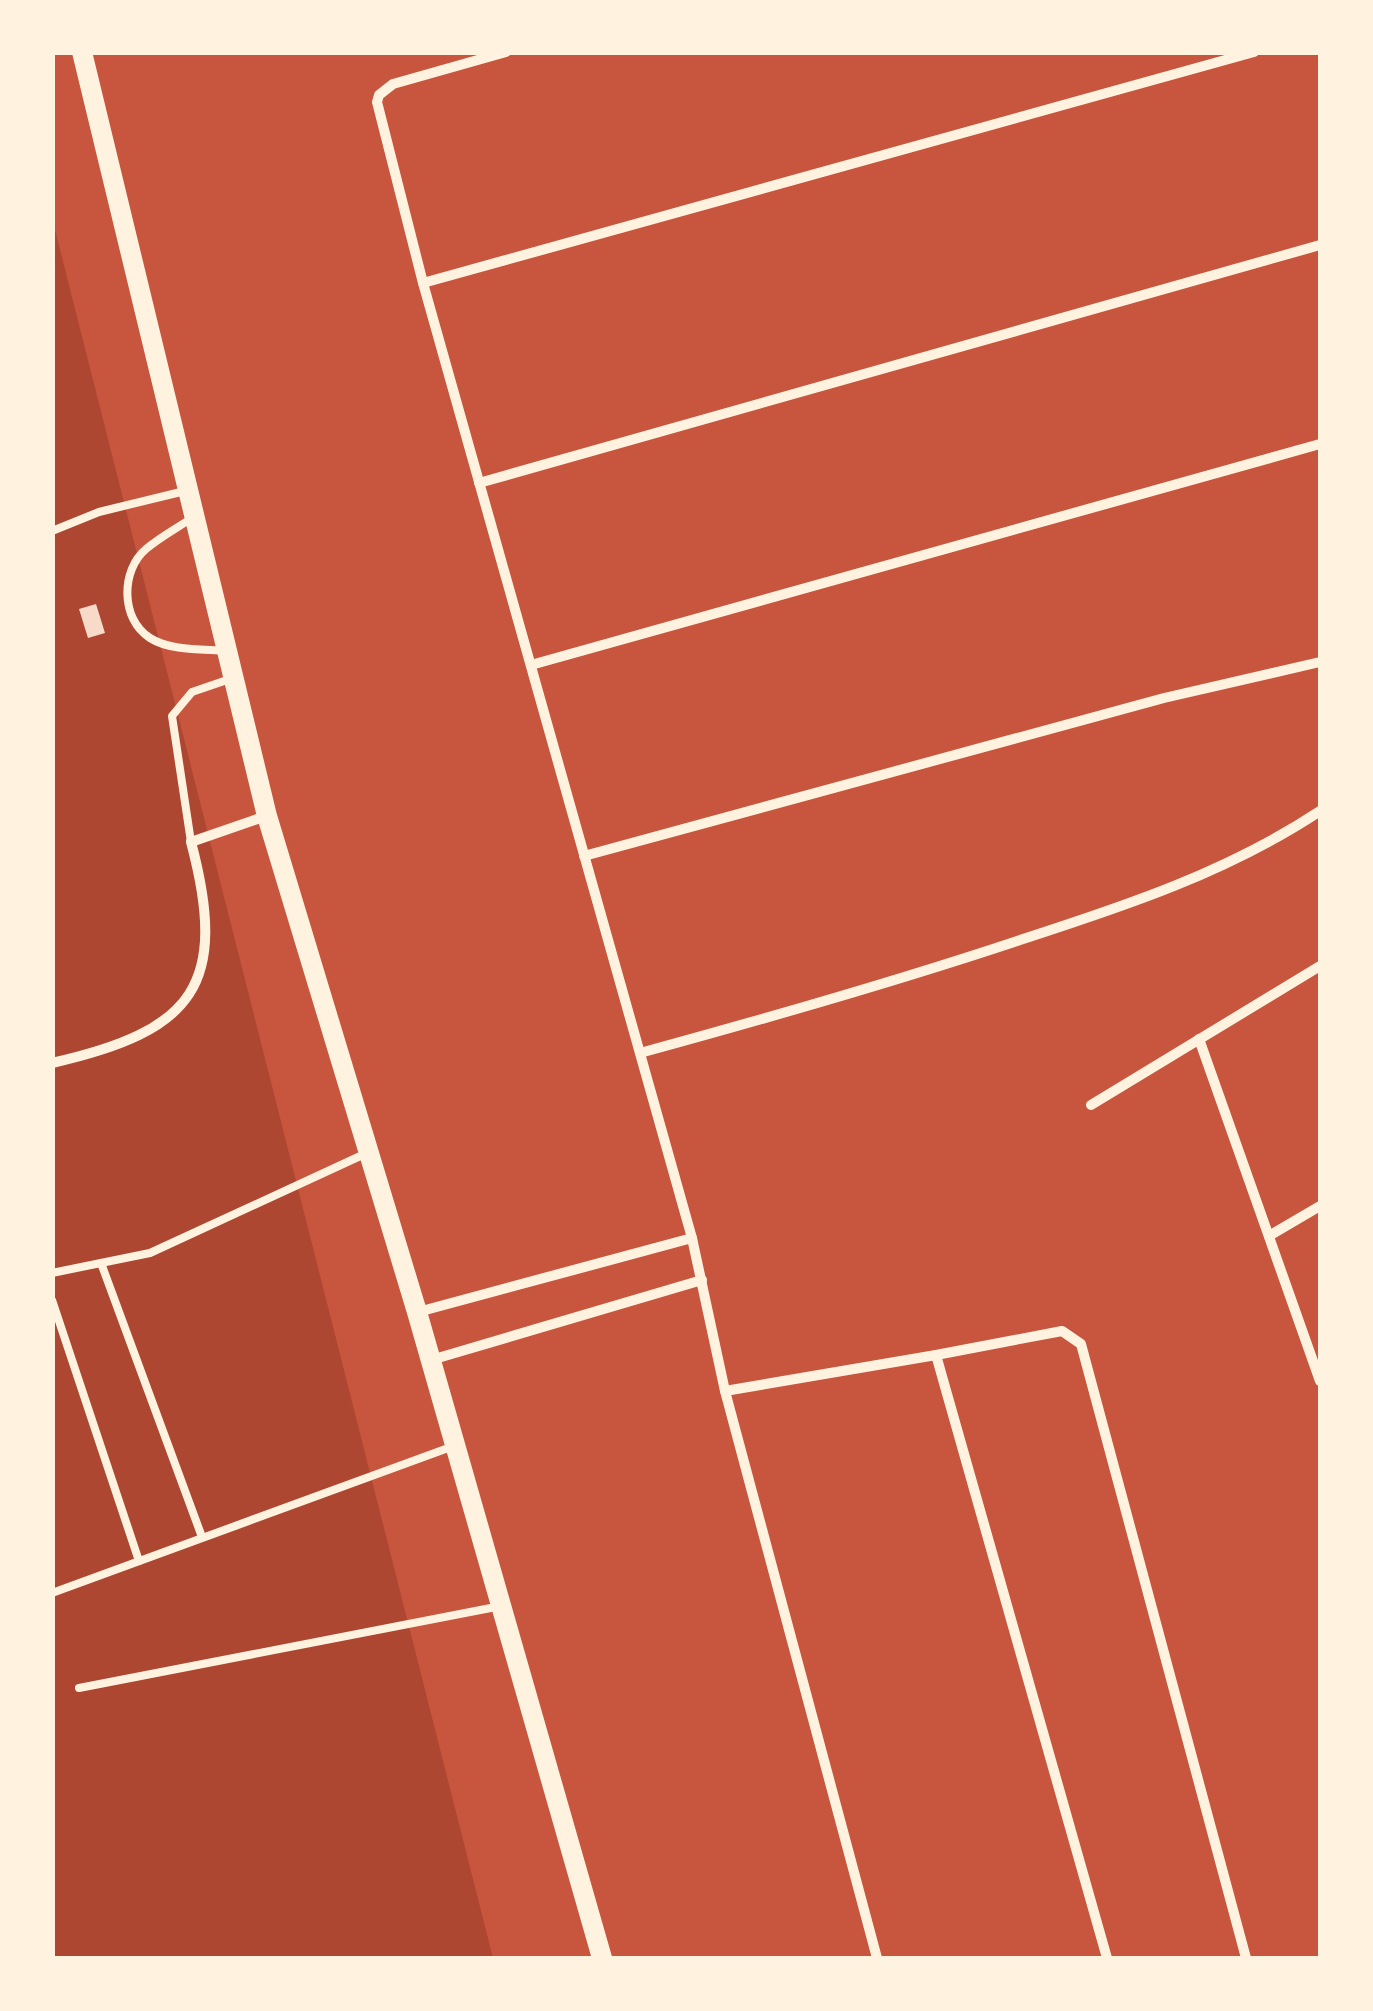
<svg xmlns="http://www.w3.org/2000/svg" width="1373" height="2011" font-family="Commissioner,sans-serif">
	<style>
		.green { fill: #ae4732 }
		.building { fill: #f7dbc8 }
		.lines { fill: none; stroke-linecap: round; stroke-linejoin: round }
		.service { stroke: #fff3e0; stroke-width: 8 }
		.minor { stroke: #fff3e0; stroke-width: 10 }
		.secondary { stroke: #fff3e0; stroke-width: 20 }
	</style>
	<rect width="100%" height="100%" fill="#c8553d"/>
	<polygon class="green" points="53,222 493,1958 53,1958"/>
	<polygon class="building" points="96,604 105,633 88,638 79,609"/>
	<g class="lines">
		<g class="service">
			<path d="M192,518C177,528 160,537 146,549C121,570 120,619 150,638C170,651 204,649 227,651"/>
			<polyline points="52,531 99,512 185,491"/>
			<polyline points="191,842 172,716 192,692 230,679"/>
			<polyline points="101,1263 202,1537"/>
			<polyline points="52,1273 150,1253 369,1152"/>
			<polyline points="52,1300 139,1561"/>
			<polyline points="52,1593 451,1447"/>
			<polyline points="79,1688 501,1606"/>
		</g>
		<g class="minor">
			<polyline points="506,52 393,84 379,95 377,102 423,283 692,1238 725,1391 877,1958"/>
			<polyline points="423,283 1254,52"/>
			<polyline points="479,483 1320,245"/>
			<polyline points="531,665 1320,444"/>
			<polyline points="584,856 1164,698 1320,662"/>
			<polyline points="1199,1039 1320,1381"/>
			<path d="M640,1053C768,1018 894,982 1020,940C1125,906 1228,872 1320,811"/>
			<path d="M52,1063C194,1031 229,985 191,842L266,816"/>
			<polyline points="1091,1105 1320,966"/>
			<polyline points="1269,1236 1320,1206"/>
			<polyline points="418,1312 692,1238"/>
			<polyline points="936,1355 1062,1331 1081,1344 1246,1958"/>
			<polyline points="431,1360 702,1280"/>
			<polyline points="725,1391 936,1355 1107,1958"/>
		</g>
		<polyline class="secondary" points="82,52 267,816 417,1312 602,1958"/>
	</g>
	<rect width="1373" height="2011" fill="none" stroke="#fff3e0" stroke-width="110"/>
</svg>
